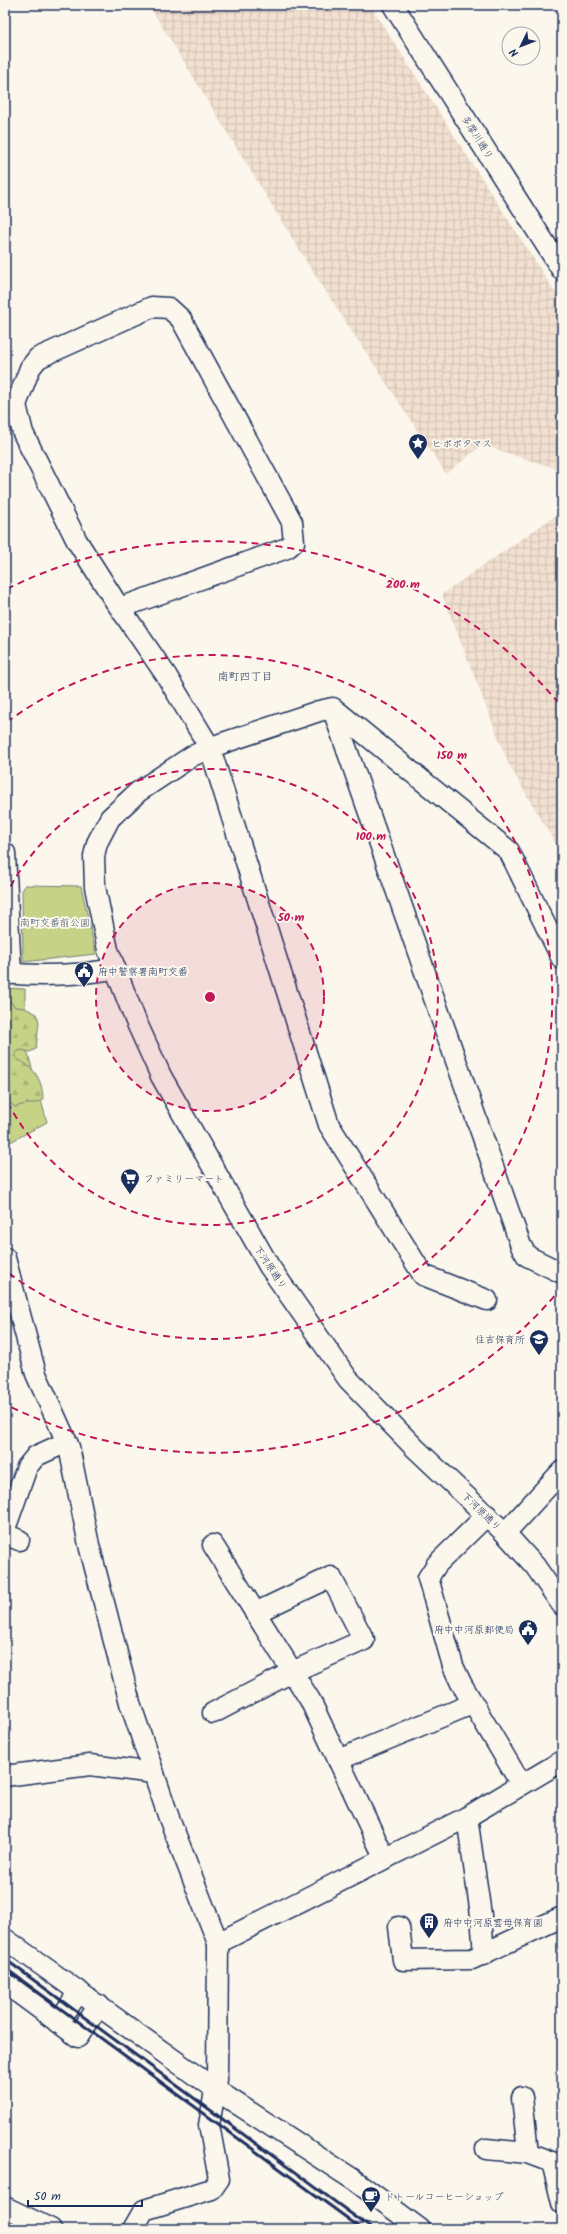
<svg xmlns="http://www.w3.org/2000/svg" width="567" height="2234" font-family="Kalam,'Klee One',sans-serif">
	<style>
		.industrial { fill: url(#industrial-grid) }
		.green { fill: #c6d286; stroke: #708072 }
		.forest { fill: url(#forest-firs); stroke: #708072 }
		.lines { fill: none; stroke-linecap: round; stroke-linejoin: round }
		.minor-casing { stroke: #1b2f5e; stroke-width: 23 }
		.minor { stroke: #fbf7ec; stroke-width: 20 }
		.rail { stroke: #1b2f5e; stroke-width: 3 }
		.ring { fill: none; stroke: #c2185b; stroke-width: 2; stroke-dasharray: 7 5 }
		.labels { text-anchor: middle; stroke-width: 4; stroke-linejoin: round; paint-order: stroke }
		.street-label { font-size: 10px; fill: #1b2f5e; stroke: #fbf7ec }
		.poi-label { font-size: 10px; fill: #1b2f5e; stroke: #fbf7ec; text-anchor: start }
		.park-label { font-size: 10px; fill: #465868; stroke: #fbf7ec }
		.neighbourhood-label { font-size: 11px; fill: #1b2f5e; stroke: #fbf7ec }
		.centre { fill: #c2185b; stroke: #fbf7ec; stroke-width: 2 }
		.ring-label { font-size: 12px; text-anchor: middle; font-weight: bold; fill: #c2185b; stroke: #fbf7ec; stroke-width: 4; stroke-linejoin: round; paint-order: stroke }
	</style>
	<defs>
		<pattern id="industrial-grid" width="8" height="8" patternUnits="userSpaceOnUse"><rect width="8" height="8" fill="#f2e0d0"/><path d="M0 4h8M4 0v8" fill="none" stroke="#cfc0b5"/></pattern>
		<pattern id="forest-firs" width="22" height="20" patternUnits="userSpaceOnUse"><rect width="22" height="20" fill="#c6d286"/><path d="M5 1l3.5 6h-7zM16 11l3.5 6h-7z" fill="#aab576"/></pattern>
	</defs>
	<rect width="100%" height="100%" fill="#fbf7ec"/>
	<filter id="ink" filterUnits="userSpaceOnUse"><feTurbulence type="fractalNoise" baseFrequency=".025" numOctaves="2"/><feDisplacementMap in="SourceGraphic" scale="8" xChannelSelector="R" yChannelSelector="G"/><feConvolveMatrix kernelMatrix="1 2 1 2 8 2 1 2 1" color-interpolation-filters="sRGB"/></filter>
	<g filter="url(#ink)">
		<g class="industrial">
			<polygon points="149,5 370,5 562,303 562,466 557,469 482,445 446,474 311,269"/>
			<polygon points="562,511 562,855 509,765 442,594"/>
		</g>
		<g class="green">
			<polygon points="25,885 81,886 96,954 23,962 22,891"/>
			<polygon points="5,988 25,989 25,1043 47,1122 5,1145"/>
		</g>
		<path class="forest" d="M5,996L15,1007L25,1008L37,1014L39,1022L36,1049L30,1052L21,1050L16,1052V1059C34,1066 43,1080 43,1100C33,1105 25,1103 15,1107L5,1099Z"/>
		<g class="lines">
			<defs>
				<g id="minor">
					<polyline points="393,5 562,270"/>
					<polyline points="120,608 287,548 294,542 292,522 181,319 169,308 152,307 38,358 30,368 16,405 23,433 77,541 115,601 120,608 166,675 210,748 329,1125 423,1275 487,1300"/>
					<polyline points="333,710 521,1246 527,1256 562,1273"/>
					<polyline points="5,853 11,974"/>
					<polyline points="562,959 509,851 333,708 319,711 220,744 192,756 138,792 110,818 97,843 94,856 95,887 108,950 135,1019 161,1076 269,1266 348,1379 415,1448 505,1533 535,1566 562,1605"/>
					<path d="M5,973C42,977 78,975 114,969"/>
					<polyline points="5,1258 36,1374 69,1447 89,1545 130,1703 169,1818 218,1943 217,2080 209,2125 219,2179 212,2189 144,2210 133,2229"/>
					<polyline points="487,1515 437,1564 428,1578 453,1666 461,1683 521,1784"/>
					<polyline points="5,1529 27,1467 36,1456 67,1442"/>
					<polyline points="505,1533 562,1471"/>
					<polyline points="5,1534 19,1540"/>
					<polyline points="213,1545 310,1700 385,1859"/>
					<polyline points="213,1713 292,1672 364,1640 331,1577 255,1613"/>
					<polyline points="338,1760 472,1704"/>
					<polyline points="5,1776 90,1765 154,1773"/>
					<polyline points="467,1817 481,1915 484,1955"/>
					<polyline points="399,1927 403,1960 472,1959 562,1917"/>
					<polyline points="5,1939 216,2090 354,2180 420,2229"/>
					<polyline points="218,1943 467,1817 562,1761"/>
					<polyline points="5,1983 78,2037 99,2005"/>
					<polyline points="58,2023 79,1991"/>
					<polyline points="522,2097 528,2153"/>
					<polyline points="486,2149 528,2153 552,2162 562,2203"/>
					<polyline points="5,2207 51,2229"/>
				</g>
			</defs>
			<use href="#minor" class="minor-casing"/>
			<use href="#minor" class="minor"/>
			<g class="rail">
				<polyline points="5,1959 372,2229"/>
				<polyline points="5,1968 362,2229"/>
			</g>
		</g>
	</g>
	<circle cx="210" cy="997" r="114" fill="#c2185b" fill-opacity=".12"/>
	<g class="ring">
		<circle cx="210" cy="997" r="114"/>
		<path d="M5 897A228 228 0 1 1 5 1097"/>
		<path d="M7 722A342 342 0 1 1 7 1272"/>
		<path d="M562 1287A456 456 0 0 1 7 1405M7 589A456 456 0 0 1 562 707"/>
	</g>
	<defs>
		<symbol id="sight-pin" viewBox="-11 -11 22 30"><path d="M0 17L-7.5 6A9.5 9.5 0 1 1 7.5 6Z" fill="#1b2f5e" stroke="#fbf7ec"/><path d="M0-6L1.8-2.2L6-1.7L2.9 1.2L3.7 5.4L0 3.3L-3.7 5.4L-2.9 1.2L-6-1.7L-1.8-2.2Z" fill="#fff"/></symbol>
		<symbol id="civic-pin" viewBox="-11 -11 22 30"><path d="M0 17L-7.5 6A9.5 9.5 0 1 1 7.5 6Z" fill="#1b2f5e" stroke="#fbf7ec"/><path d="M-.6-6.5H3V-4.5H.6V-3L4-1V1h2V6H-6V1h2V-1L-.6-3ZM-1.2 2.5V6h2.4V2.5Z" fill="#fff"/></symbol>
		<symbol id="supermarket-pin" viewBox="-11 -11 22 30"><path d="M0 17L-7.5 6A9.5 9.5 0 1 1 7.5 6Z" fill="#1b2f5e" stroke="#fbf7ec"/><path d="M-6-5.5h2.5l.6 2H6L4.5 2H-2.5L-4.4-4H-6ZM-1.5 3.2a1.3 1.3 0 1 0 .1 0ZM3 3.2a1.3 1.3 0 1 0 .1 0Z" fill="#fff"/></symbol>
		<symbol id="school-pin" viewBox="-11 -11 22 30"><path d="M0 17L-7.5 6A9.5 9.5 0 1 1 7.5 6Z" fill="#1b2f5e" stroke="#fbf7ec"/><path d="M0-5L7-2L0 1L-7-2ZM-4 1L0 2.5L4 1V4Q0 6-4 4Z" fill="#fff"/></symbol>
		<symbol id="building-pin" viewBox="-11 -11 22 30"><path d="M0 17L-7.5 6A9.5 9.5 0 1 1 7.5 6Z" fill="#1b2f5e" stroke="#fbf7ec"/><path d="M-4-6H4V6H1V3H-1V6H-4ZM-2.5-4.3h1.7v1.8h-1.7ZM.8-4.3h1.7v1.8H.8ZM-2.5-1h1.7V.8h-1.7ZM.8-1h1.7V.8H.8Z" fill="#fff"/></symbol>
		<symbol id="cafe-pin" viewBox="-11 -11 22 30"><path d="M0 17L-7.5 6A9.5 9.5 0 1 1 7.5 6Z" fill="#1b2f5e" stroke="#fbf7ec"/><path d="M-5.5-4.5H6V0H3Q3 3.5 0 3.5H-2.5Q-5.5 3.5-5.5 0ZM3-3.2v2h1.7v-2ZM-6 4.5H4V6H-6Z" fill="#fff"/></symbol>
	</defs>
	<g fill-rule="evenodd">
		<use href="#sight-pin" x="407" y="432" width="22" height="30"/>
		<use href="#civic-pin" x="73" y="960" width="22" height="30"/>
		<use href="#supermarket-pin" x="119" y="1167" width="22" height="30"/>
		<use href="#school-pin" x="528" y="1328" width="22" height="30"/>
		<use href="#civic-pin" x="517" y="1618" width="22" height="30"/>
		<use href="#building-pin" x="418" y="1911" width="22" height="30"/>
		<use href="#cafe-pin" x="360" y="2185" width="22" height="30"/>
	</g>
	<g class="labels">
		<g class="street-label">
			<text transform="translate(478 137) rotate(58)" y="4">多摩川通り</text>
			<text transform="translate(271 1267) rotate(56)" y="4">下河原通り</text>
			<text transform="translate(482 1511) rotate(44)" y="4">下河原通り</text>
		</g>
		<g class="poi-label">
			<text x="432" y="447">ヒポポタマス</text>
			<text x="98" y="975">府中警察署南町交番</text>
			<text x="144" y="1182">ファミリーマート</text>
			<text x="525" y="1343" text-anchor="end">住吉保育所</text>
			<text x="514" y="1633" text-anchor="end">府中中河原郵便局</text>
			<text x="443" y="1926">府中中河原雲母保育園</text>
			<text x="385" y="2200">ドトールコーヒーショップ</text>
		</g>
		<g class="park-label">
			<text x="55" y="926">南町交番前公園</text>
		</g>
		<g class="neighbourhood-label">
			<text x="245" y="680">南町四丁目</text>
		</g>
	</g>
	<circle cx="210" cy="997" r="6" class="centre"/>
	<g class="ring-label">
		<text x="403" y="588">200 m</text>
		<text x="452" y="759">150 m</text>
		<text x="371" y="840">100 m</text>
		<text x="291" y="921">50 m</text>
	</g>
	<rect width="567" height="2234" fill="none" stroke="#fbf7ec" stroke-width="20"/>
	<rect x="10" y="10" width="547" height="2214" fill="none" stroke="#1b2f5e" stroke-width="1.5" filter="url(#ink)"/>
	<g transform="translate(521 46) rotate(227)"><circle r="19" fill="#fbf7ec" stroke="#a1a7b3"/>
	<path d="M0-3L7 15L0 10L-7 15Z" fill="#1b2f5e"/>
	<text y="-6" font-size="11" font-weight="bold" text-anchor="middle" fill="#1b2f5e">N</text>
	</g>
	<path d="M28 2200v6h114v-6" fill="none" stroke="#1b2f5e" stroke-width="2"/>
	<text x="34" y="2200" font-size="12" fill="#1b2f5e" stroke="#fbf7ec" stroke-width="3" paint-order="stroke">50 m</text>
</svg>
